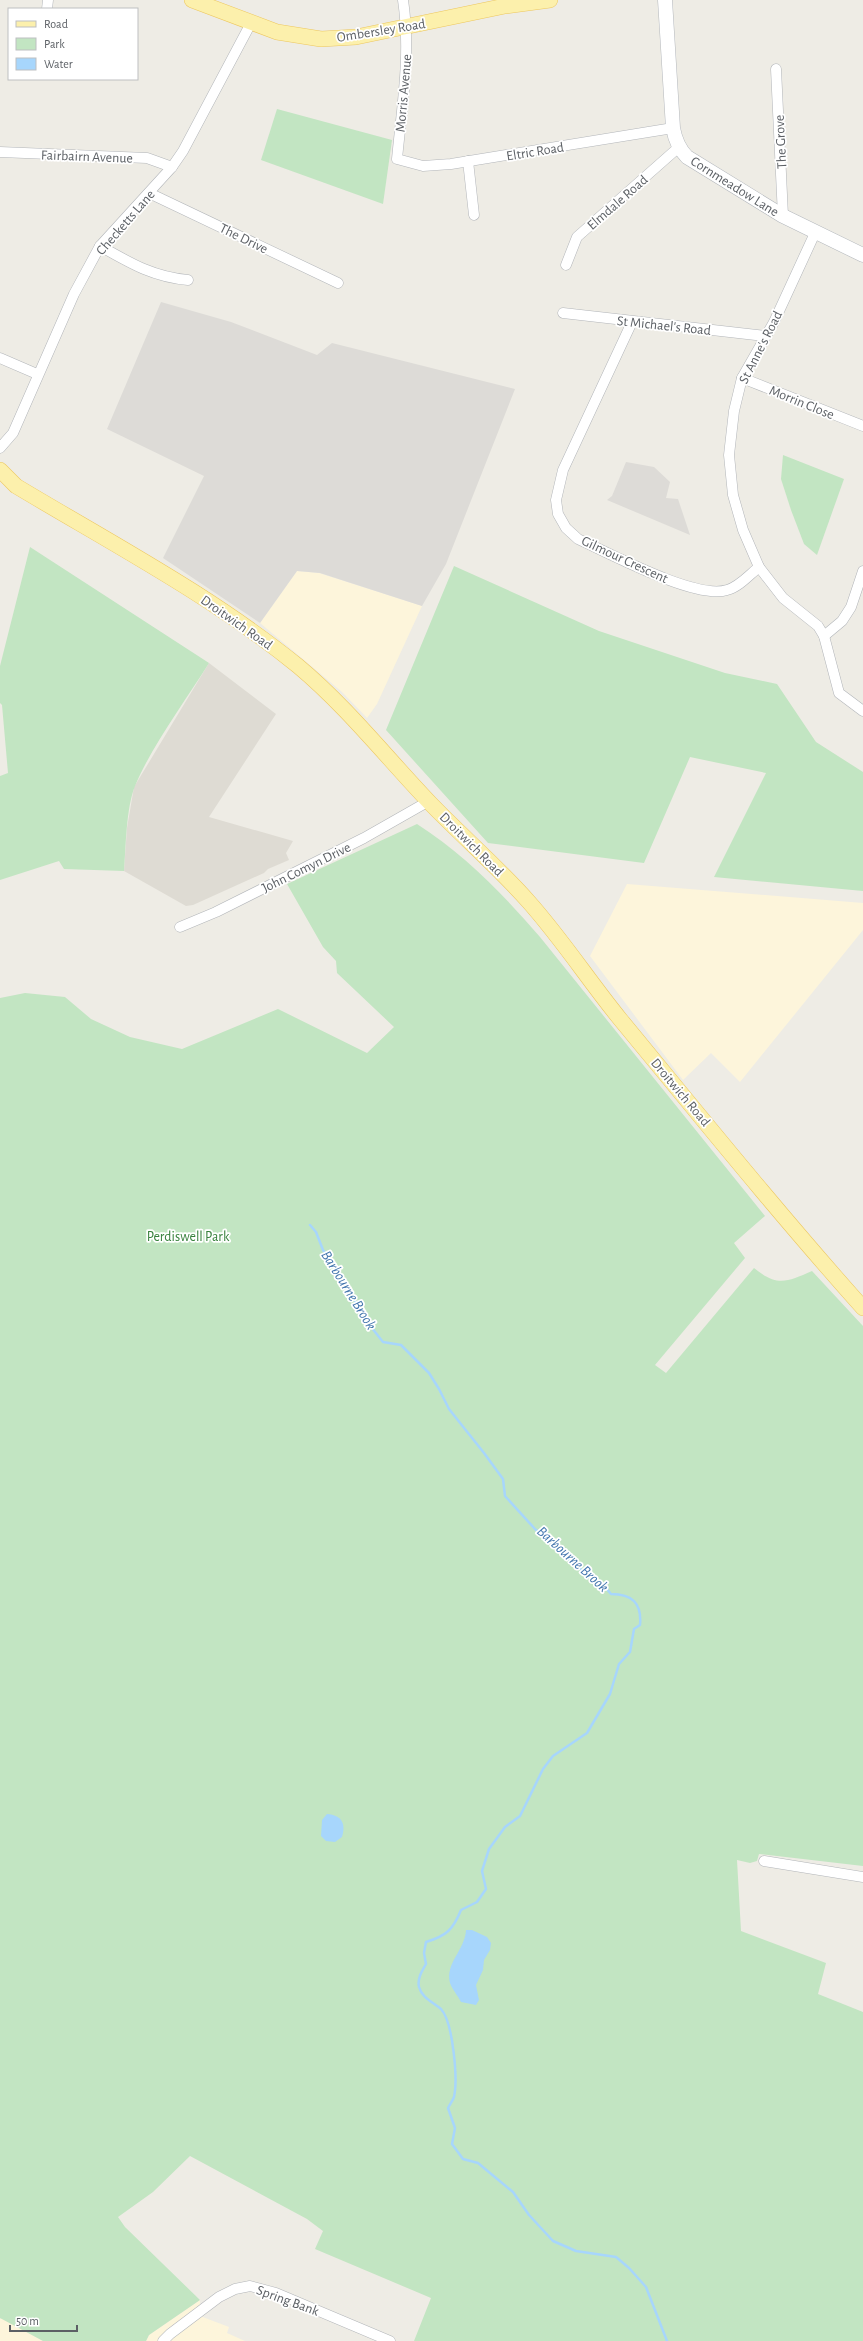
<svg xmlns="http://www.w3.org/2000/svg" width="863" height="2341" font-family="'Alegreya Sans',sans-serif">
	<style>
		.commercial { fill: #fdf5db }
		.industrial { fill: #dddbd7 }
		.education { fill: #dedbd3 }
		.green { fill: #c2e5c2 }
		.water { fill: #a7d6fc }
		.lines { fill: none; stroke-linecap: round; stroke-linejoin: round }
		.stream { stroke: #a7d6fc; stroke-width: 2.5 }
		.street-casing { stroke: #b2b5b9; stroke-width: 11 }
		.secondary-casing { stroke: #b3b7bc; stroke-width: 15 }
		.primary-casing { stroke: #edc75f; stroke-width: 16 }
		.street { stroke: #fff; stroke-width: 10 }
		.secondary { stroke: #fff; stroke-width: 14 }
		.primary { stroke: #fcf0ac; stroke-width: 15 }
		.labels { text-anchor: middle; stroke-width: 3.5; stroke-linejoin: round; paint-order: stroke }
		.street-label { font-size: 14px; fill: #5c6065; stroke: #fff }
		.park-label { font-size: 14px; fill: #37813c; stroke: #fff }
		.water-label { font-size: 15px; font-style: italic; fill: #4376ae; stroke: #fff }
	</style>
	<rect width="100%" height="100%" fill="#eeece5"/>
	<g class="commercial">
		<polygon points="297,571 319,573 422,606 377,704 367,718 342,692 260,623"/>
		<polygon points="627,884 863,903 863,930 740,1082 711,1053 683,1080 590,956"/>
		<polygon points="200,2300 200,2316 229,2327 227,2333 245,2341 146,2341 149,2335"/>
		<polygon points="3,2318 43,2341 0,2341 0,2319"/>
	</g>
	<g class="industrial">
		<polygon points="161,302 231,322 317,355 332,343 515,389 446,564 422,606 320,573 297,571 260,623 163,558 204,476 107,429"/>
		<polygon points="626,462 654,467 670,482 666,498 678,499 690,535 607,500 612,496"/>
	</g>
	<polygon class="education" points="209,663 276,714 209,817 293,841 286,853 289,860 268,869 264,873 193,905 186,906 124,871 127,828 134,787"/>
	<g class="green">
		<polygon points="277,109 392,140 383,204 261,160"/>
		<polygon points="783,455 844,479 817,555 804,544 791,510 781,479"/>
		<path d="M30,547L209,663C186,700 151,747 135,786C126,808 126,847 124,871L64,869L59,861L0,880V776L8,773L2,705L0,703V666Z"/>
		<polygon points="454,566 599,631 725,673 777,684 816,742 863,772 863,891 714,877 766,773 690,757 644,863 488,843 386,730"/>
		<path d="M417,824C465,855 503,894 540,937L765,1216L734,1243L745,1258L655,1365L666,1373L754,1268C777,1287 787,1282 812,1271L863,1326V1866L759,1854L757,1861L750,1863L737,1860L741,1931L826,1963L818,1994L863,2012V2341H414L431,2298L315,2249L323,2231L307,2219L190,2156L153,2192L118,2217L125,2227L200,2300L149,2335L146,2341H43L0,2318V998L25,993L65,997L91,1019L130,1037L182,1049L278,1009L367,1053L394,1027L337,973L336,961L323,947L287,884Z"/>
	</g>
	<g class="water">
		<path d="M327,1814C342,1815 346,1824 342,1837L335,1842L326,1841L321,1836L322,1820Z"/>
		<path d="M466,1930H472L487,1937L491,1943L490,1950L484,1960L483,1970L476,1985L479,2000L476,2005L461,2002C458,1996 452,1989 450,1983C445,1963 465,1950 466,1930Z"/>
	</g>
	<g class="lines">
		<path class="stream" d="M310,1225L316,1232L323,1250L343,1278L364,1318L383,1342L401,1345L429,1373L439,1389L449,1409L484,1453L503,1479L505,1496L535,1529L576,1566L605,1587L611,1594C632,1594 642,1603 640,1625L634,1629L630,1652L619,1664L610,1694L587,1733L553,1756L543,1769L520,1816L505,1827L489,1849L482,1871L486,1889L477,1902L461,1910C453,1930 446,1936 426,1942L424,1953L426,1964C422,1971 417,1979 419,1987C422,1998 433,2002 441,2009C453,2022 458,2079 454,2097C453,2100 450,2104 448,2108L455,2128L452,2144L463,2159L478,2163L513,2192L529,2215L553,2241L576,2251L616,2257L629,2268L646,2287L667,2341"/>
		<defs>
			<g id="street">
				<path d="M403,0C411,54 402,106 397,159L423,166L451,164L673,128"/>
				<polyline points="47,9 48,0"/>
				<polyline points="776,69 783,216"/>
				<polyline points="0,152 147,158 172,167"/>
				<polyline points="468,161 474,215"/>
				<polyline points="149,193 338,283"/>
				<polyline points="815,233 774,322 742,378 734,411 729,455 733,495 743,530 759,567 783,598 818,626 824,636 839,693 863,711"/>
				<path d="M100,246C130,263 153,277 188,280"/>
				<polyline points="566,265 577,237 679,147"/>
				<polyline points="563,313 765,336"/>
				<path d="M632,322L563,470L556,500L558,514L566,528L578,539C609,553 696,600 727,590C739,587 749,575 759,567"/>
				<polyline points="0,358 37,374"/>
				<polyline points="742,378 863,426"/>
				<polyline points="0,448 13,433 74,294 100,246 172,167 183,151 251,23"/>
				<polyline points="824,636 842,621 851,607 863,571"/>
				<polyline points="180,927 216,912 364,838 429,801"/>
				<polyline points="764,1861 863,1877"/>
				<polyline points="163,2341 170,2334 219,2297 235,2289 250,2286 276,2293 390,2341"/>
			</g>
			<path id="secondary" d="M665,0L673,128C675,139 679,149 687,157L783,216L863,255"/>
			<g id="primary">
				<polyline points="192,0 277,32 321,39 356,37 505,6 550,0"/>
				<path d="M0,470L16,486C111,543 212,596 298,666C347,707 387,758 431,804C463,837 498,867 528,901C562,939 589,981 620,1019C700,1116 779,1214 863,1308"/>
			</g>
		</defs>
		<use href="#street" class="street-casing"/>
		<use href="#secondary" class="secondary-casing"/>
		<use href="#primary" class="primary-casing"/>
		<use href="#street" class="street"/>
		<use href="#secondary" class="secondary"/>
		<use href="#primary" class="primary"/>
	</g>
	<g class="labels">
		<g class="street-label">
			<text transform="translate(381 30) rotate(-9)" y="5">Ombersley Road</text>
			<text transform="translate(403 93) rotate(-85)" y="5">Morris Avenue</text>
			<text transform="translate(780 142) rotate(-93)" y="5">The Grove</text>
			<text transform="translate(535 151) rotate(-9)" y="5">Eltric Road</text>
			<text transform="translate(87 156) rotate(2)" y="5">Fairbairn Avenue</text>
			<text transform="translate(735 186) rotate(32)" y="5">Cornmeadow Lane</text>
			<text transform="translate(617 202) rotate(-41)" y="5">Elmdale Road</text>
			<text transform="translate(125 222) rotate(-49)" y="5">Checketts Lane</text>
			<text transform="translate(244 238) rotate(26)" y="5">The Drive</text>
			<text transform="translate(664 325) rotate(6)" y="5">St Michael's Road</text>
			<text transform="translate(760 347) rotate(-63)" y="5">St Anne's Road</text>
			<text transform="translate(802 402) rotate(22)" y="5">Morrin Close</text>
			<text transform="translate(625 559) rotate(25)" y="5">Gilmour Crescent</text>
			<text transform="translate(237 622) rotate(35)" y="5">Droitwich Road</text>
			<text transform="translate(472 844) rotate(45)" y="5">Droitwich Road</text>
			<text transform="translate(306 867) rotate(-26)" y="5">John Comyn Drive</text>
			<text transform="translate(681 1092) rotate(50)" y="5">Droitwich Road</text>
			<text transform="translate(288 2300) rotate(20)" y="5">Spring Bank</text>
		</g>
		<g class="park-label">
			<text x="188" y="1241">Perdiswell Park</text>
		</g>
		<g class="water-label">
			<text transform="translate(349 1290) rotate(58)" y="5">Barbourne Brook</text>
			<text transform="translate(573 1559) rotate(42)" y="5">Barbourne Brook</text>
		</g>
	</g>
	<rect x="8" y="8" width="130" height="72" fill="#ffffff" stroke="#bebfc1"/>
	<rect x="16" y="21" width="20" height="6" fill="#fcf0ac" stroke="#bebfc1"/>
	<text x="44" y="28" font-size="12" fill="#5c6065">Road</text>
	<rect x="16" y="38" width="20" height="12" fill="#c2e5c2" stroke="#bebfc1"/>
	<text x="44" y="48" font-size="12" fill="#5c6065">Park</text>
	<rect x="16" y="58" width="20" height="12" fill="#a7d6fc" stroke="#bebfc1"/>
	<text x="44" y="68" font-size="12" fill="#5c6065">Water</text>
	<path d="M10 2325v6h67v-6" fill="none" stroke="#5c6065" stroke-width="2"/>
	<text x="16" y="2325" font-size="12" fill="#5c6065" stroke="#ffffff" stroke-width="3" paint-order="stroke">50 m</text>
</svg>
